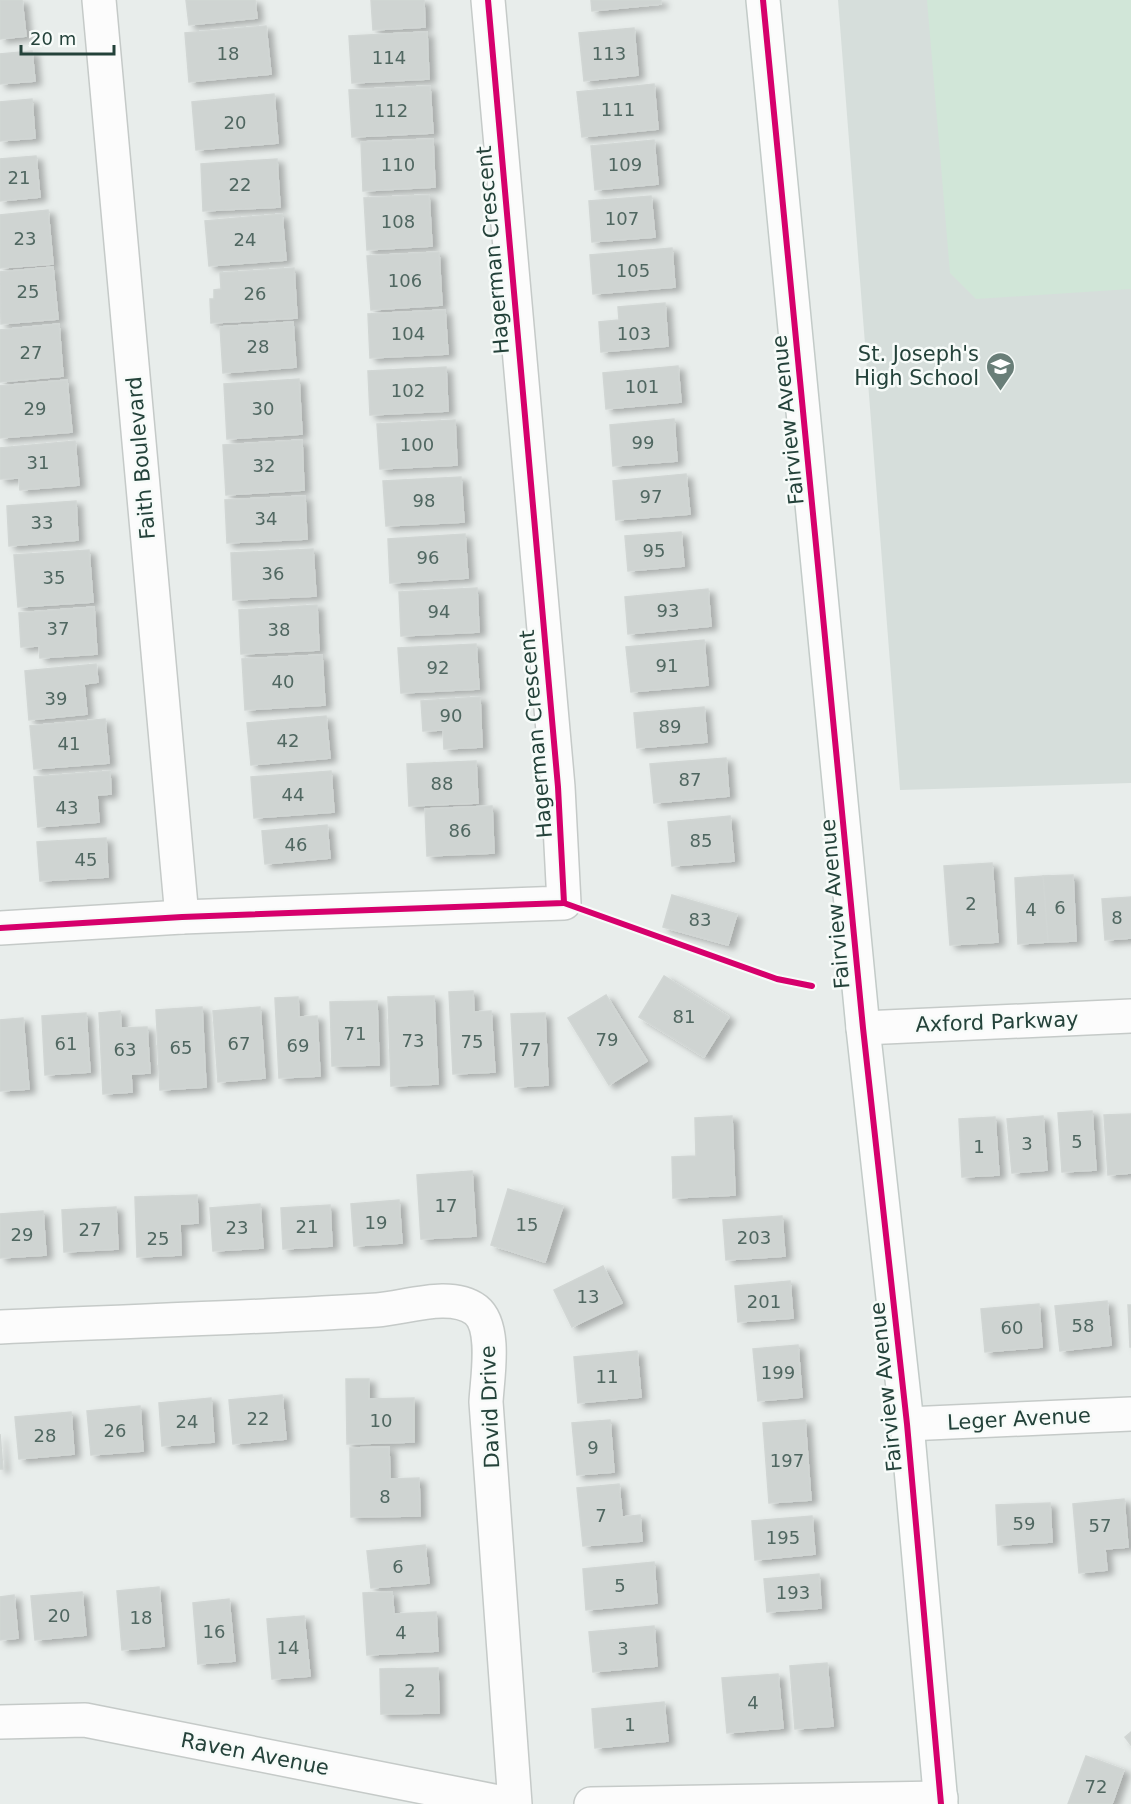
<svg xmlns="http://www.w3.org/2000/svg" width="1131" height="1804" font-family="'DejaVu Sans',sans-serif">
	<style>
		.built { fill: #d6dedb }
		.green { fill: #d1e6d8 }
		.building { fill: #cfd4d2; stroke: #d1d6d4; stroke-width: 1.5; filter: url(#shadow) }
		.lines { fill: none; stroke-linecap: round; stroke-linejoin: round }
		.street-casing { stroke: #c5cac8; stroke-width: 36 }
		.secondary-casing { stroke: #c3cbc8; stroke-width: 36 }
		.street { stroke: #fcfcfc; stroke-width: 33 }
		.secondary { stroke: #fcfcfc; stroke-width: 33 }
		.cycleway-casing { stroke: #f7fbf9; stroke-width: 10 }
		.cycleway { stroke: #d6006c; stroke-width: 6 }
		.labels { text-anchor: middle; stroke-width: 5; stroke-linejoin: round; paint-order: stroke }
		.number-label { font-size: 18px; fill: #506761 }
		.street-label { font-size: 21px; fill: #24423a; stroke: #f7fbf9 }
		.poi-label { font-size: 21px; fill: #24423a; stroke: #f7fbf9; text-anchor: end }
	</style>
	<defs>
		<filter id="shadow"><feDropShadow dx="6" dy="4" stdDeviation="3" flood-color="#0004"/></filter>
	</defs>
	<rect width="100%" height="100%" fill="#e8edeb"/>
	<polygon class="built" points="838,0 1131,0 1131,783 900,790"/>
	<polygon class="green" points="927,0 1131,0 1131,289 976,299 950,273"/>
	<g class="building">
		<polygon points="0,0 22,0 26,36 0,39"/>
		<polygon points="186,0 255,0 257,18 189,25"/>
		<polygon points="371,0 424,0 425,27 373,30"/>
		<polygon points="591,0 661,0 661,4 592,11"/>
		<polygon points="266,26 271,74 189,82 185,33"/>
		<polygon points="634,28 638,75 584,81 579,33"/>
		<polygon points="427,32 429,79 352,83 349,36"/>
		<polygon points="32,51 35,81 0,84 0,54"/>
		<polygon points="654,84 658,129 582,137 577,92"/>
		<polygon points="430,86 433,133 352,137 349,90"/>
		<polygon points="274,94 278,143 196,150 192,102"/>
		<polygon points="32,99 35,138 0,141 0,102"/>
		<polygon points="433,139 435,187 363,191 361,142"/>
		<polygon points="654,140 658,184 595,190 591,146"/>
		<polygon points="36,156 40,197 0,201 0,159"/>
		<polygon points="277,159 280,207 203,211 201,164"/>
		<polygon points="429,195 432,246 367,250 364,198"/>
		<polygon points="651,196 655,237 592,242 589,201"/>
		<polygon points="48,210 53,264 0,268 0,215"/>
		<polygon points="282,214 286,260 209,266 205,221"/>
		<polygon points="672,248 675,287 593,294 590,255"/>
		<polygon points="439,252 442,305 371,310 367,256"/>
		<polygon points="53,267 58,319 1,324 0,272"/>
		<polygon points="294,268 297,318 211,323 210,299 214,299 214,290 221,289 220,273"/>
		<polygon points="665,303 668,346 601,352 599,322 619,320 618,307"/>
		<polygon points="445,310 448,354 370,358 368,314"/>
		<polygon points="293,322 296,367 223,373 220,327"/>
		<polygon points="59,324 63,376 0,382 0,330"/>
		<polygon points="678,366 681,402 606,409 603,373"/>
		<polygon points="446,367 448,411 370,415 368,371"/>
		<polygon points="299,379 302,434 227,439 224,384"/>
		<polygon points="67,380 72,432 0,438 0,386"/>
		<polygon points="674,419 677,461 613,466 610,425"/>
		<polygon points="455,420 457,465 380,469 377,424"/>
		<polygon points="302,440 304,490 226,495 223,445"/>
		<polygon points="75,441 79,485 20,490 19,478 0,479 0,448"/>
		<polygon points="686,474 690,514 616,520 613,481"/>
		<polygon points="461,477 464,522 386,526 383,481"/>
		<polygon points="305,496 307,539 227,543 225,500"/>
		<polygon points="76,501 78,540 9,546 7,506"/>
		<polygon points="681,532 684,566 628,571 625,536"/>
		<polygon points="465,534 468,578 390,583 388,539"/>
		<polygon points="313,549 316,596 233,600 231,553"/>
		<polygon points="89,550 93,602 18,607 14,555"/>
		<polygon points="477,588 479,632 401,636 399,592"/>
		<polygon points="708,589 711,626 628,634 625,597"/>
		<polygon points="317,605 319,650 241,654 239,610"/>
		<polygon points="94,607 97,654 40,658 39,646 21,647 19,613"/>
		<polygon points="704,640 708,685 631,692 626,647"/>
		<polygon points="476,644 479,689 401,693 398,648"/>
		<polygon points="322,655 325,705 245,710 242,659"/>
		<polygon points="96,664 98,682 84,684 87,714 29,720 25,671"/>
		<polygon points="480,697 482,747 444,749 443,730 423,731 421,701"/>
		<polygon points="704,707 707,742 637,748 634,713"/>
		<polygon points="326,716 330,758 251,765 247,723"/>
		<polygon points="105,719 109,763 34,769 30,726"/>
		<polygon points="726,758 729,796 654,803 650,764"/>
		<polygon points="476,761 478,803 409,806 407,764"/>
		<polygon points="110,771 111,794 97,795 99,822 38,827 34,777"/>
		<polygon points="331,771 334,812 254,818 251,777"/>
		<polygon points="492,806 494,853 427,856 425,809"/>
		<polygon points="730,816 734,861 672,866 668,822"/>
		<polygon points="327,825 330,858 265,864 262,831"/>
		<polygon points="106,838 108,877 40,881 37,842"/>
		<polygon points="992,863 998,942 950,945 944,866"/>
		<polygon points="1073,875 1076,941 1048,942 1043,876"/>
		<polygon points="1043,876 1048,942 1018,944 1015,878"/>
		<polygon points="672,895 737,914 728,945 663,927"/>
		<polygon points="1131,897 1131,938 1105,940 1102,899"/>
		<polygon points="664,976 729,1017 704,1057 639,1017"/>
		<polygon points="473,991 474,1012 491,1011 495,1072 453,1074 449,992"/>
		<polygon points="606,995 647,1061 609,1085 568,1018"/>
		<polygon points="434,996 438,1084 391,1086 388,997"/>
		<polygon points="298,997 299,1017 317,1016 320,1076 279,1078 275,998"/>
		<polygon points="377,1001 379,1065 332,1066 330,1002"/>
		<polygon points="202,1007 206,1087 160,1090 156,1010"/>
		<polygon points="260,1007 265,1078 218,1082 213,1011"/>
		<polygon points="120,1011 121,1028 147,1027 150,1073 131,1074 132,1092 103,1094 99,1013"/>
		<polygon points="86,1013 90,1072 45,1075 42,1016"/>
		<polygon points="545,1013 548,1085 515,1087 511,1014"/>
		<polygon points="23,1018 29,1089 0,1091 0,1020"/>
		<polygon points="1092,1111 1096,1170 1062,1172 1058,1113"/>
		<polygon points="1131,1114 1131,1173 1108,1175 1104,1115"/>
		<polygon points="732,1116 735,1195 673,1198 672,1157 696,1156 695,1118"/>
		<polygon points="1043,1116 1047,1170 1012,1173 1007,1119"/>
		<polygon points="995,1117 999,1175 962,1177 959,1119"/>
		<polygon points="472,1171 476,1236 421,1239 417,1175"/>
		<polygon points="508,1189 563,1206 545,1262 491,1245"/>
		<polygon points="197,1195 198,1223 180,1224 181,1255 137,1257 135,1197"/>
		<polygon points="399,1200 402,1243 354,1246 351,1204"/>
		<polygon points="260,1204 263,1248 213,1251 210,1208"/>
		<polygon points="330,1205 332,1246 283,1249 281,1208"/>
		<polygon points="116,1207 118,1249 64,1252 62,1210"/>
		<polygon points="43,1211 46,1255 0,1258 0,1214"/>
		<polygon points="782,1216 785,1256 726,1260 723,1220"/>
		<polygon points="603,1266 622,1303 572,1327 554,1290"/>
		<polygon points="790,1281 793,1318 738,1322 735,1286"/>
		<polygon points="1107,1301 1111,1345 1060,1351 1055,1306"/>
		<polygon points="1039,1304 1042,1347 985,1352 981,1309"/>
		<polygon points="1128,1305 1131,1305 1131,1347 1130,1347"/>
		<polygon points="798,1345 802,1397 758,1401 753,1349"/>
		<polygon points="637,1351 641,1397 578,1403 574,1357"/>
		<polygon points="346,1379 369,1379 369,1399 414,1398 414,1442 347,1444"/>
		<polygon points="282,1395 286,1439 233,1444 229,1400"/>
		<polygon points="211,1398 214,1442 162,1446 159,1403"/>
		<polygon points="140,1406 143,1451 91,1455 87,1411"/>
		<polygon points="71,1412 74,1454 19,1459 15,1417"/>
		<polygon points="610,1420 614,1472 577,1475 572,1423"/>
		<polygon points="805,1420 811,1500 769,1503 763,1423"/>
		<polygon points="0,1434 3,1469 0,1469"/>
		<polygon points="389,1447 390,1479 419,1478 420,1516 351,1517 350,1448"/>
		<polygon points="619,1484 622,1517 640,1515 642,1541 583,1546 577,1488"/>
		<polygon points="1124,1499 1128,1547 1105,1549 1107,1570 1079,1573 1073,1504"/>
		<polygon points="1050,1503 1052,1542 998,1545 996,1505"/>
		<polygon points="812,1516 815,1554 755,1560 752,1521"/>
		<polygon points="425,1545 429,1583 371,1588 367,1551"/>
		<polygon points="654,1562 657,1603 586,1610 583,1569"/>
		<polygon points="819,1574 821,1608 767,1612 764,1579"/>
		<polygon points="159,1587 164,1646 122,1650 117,1591"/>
		<polygon points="82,1592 86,1635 35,1640 31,1596"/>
		<polygon points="392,1592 394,1614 436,1612 438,1651 367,1655 363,1593"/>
		<polygon points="14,1595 18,1638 0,1640 0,1597"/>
		<polygon points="229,1599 235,1661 198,1664 193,1603"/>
		<polygon points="304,1616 310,1676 272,1679 267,1619"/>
		<polygon points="654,1626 657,1666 593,1672 589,1632"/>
		<polygon points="827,1663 833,1726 795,1729 790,1666"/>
		<polygon points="438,1668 439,1713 381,1714 380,1669"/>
		<polygon points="778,1674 783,1728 727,1733 722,1678"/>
		<polygon points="664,1702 668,1741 595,1748 592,1709"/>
		<polygon points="1131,1732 1131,1745 1125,1737"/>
		<polygon points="1086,1756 1124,1770 1112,1804 1068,1804"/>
	</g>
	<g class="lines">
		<defs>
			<g id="street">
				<polyline points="99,0 182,917"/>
				<polyline points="0,928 182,917 564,903 558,787 488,0"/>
				<polyline points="863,1028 1131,1016"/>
				<path d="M0,1327C126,1321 252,1318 377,1310C406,1308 450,1291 476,1310C497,1327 487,1379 486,1402L515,1804"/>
				<polyline points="907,1424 1131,1414"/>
				<polyline points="0,1722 85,1720 509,1804"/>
				<polyline points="591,1804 941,1798"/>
			</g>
			<polyline id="secondary" points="763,0 863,1028 907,1424 941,1804"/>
		</defs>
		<use href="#street" class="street-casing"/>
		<use href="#secondary" class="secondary-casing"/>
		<use href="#street" class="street"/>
		<use href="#secondary" class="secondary"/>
		<defs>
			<g id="cycleway">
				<polyline points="763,0 863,1028 907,1424 941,1804"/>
				<polyline points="564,903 777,979 812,986"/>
				<polyline points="0,928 182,917 564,903 558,787 488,0"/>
			</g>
		</defs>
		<use href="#cycleway" class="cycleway-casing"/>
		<use href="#cycleway" class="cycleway"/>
	</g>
	<defs>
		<symbol id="school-pin" viewBox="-11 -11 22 30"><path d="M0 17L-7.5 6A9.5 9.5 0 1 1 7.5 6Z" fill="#697e78" stroke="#f7fbf9"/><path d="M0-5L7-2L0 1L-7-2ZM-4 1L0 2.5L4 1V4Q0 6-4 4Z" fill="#fff"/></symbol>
	</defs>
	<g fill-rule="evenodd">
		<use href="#school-pin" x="984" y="350" width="33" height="45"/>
	</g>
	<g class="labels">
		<g class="number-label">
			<text x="228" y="60">18</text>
			<text x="609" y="60">113</text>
			<text x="389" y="64">114</text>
			<text x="618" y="116">111</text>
			<text x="391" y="117">112</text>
			<text x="235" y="129">20</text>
			<text x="398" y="171">110</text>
			<text x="625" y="171">109</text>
			<text x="19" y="184">21</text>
			<text x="240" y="191">22</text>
			<text x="622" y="225">107</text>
			<text x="398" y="228">108</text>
			<text x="25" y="245">23</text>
			<text x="245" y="246">24</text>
			<text x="633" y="277">105</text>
			<text x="405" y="287">106</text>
			<text x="28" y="298">25</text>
			<text x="255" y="300">26</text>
			<text x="408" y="340">104</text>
			<text x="634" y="340">103</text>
			<text x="258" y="353">28</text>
			<text x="31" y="359">27</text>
			<text x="642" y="393">101</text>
			<text x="408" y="397">102</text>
			<text x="35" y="415">29</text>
			<text x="263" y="415">30</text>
			<text x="643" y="449">99</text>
			<text x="417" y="451">100</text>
			<text x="38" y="469">31</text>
			<text x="264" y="472">32</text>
			<text x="651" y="503">97</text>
			<text x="424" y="507">98</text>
			<text x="266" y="525">34</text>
			<text x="42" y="529">33</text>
			<text x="654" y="557">95</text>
			<text x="428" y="564">96</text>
			<text x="273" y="580">36</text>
			<text x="54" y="584">35</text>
			<text x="668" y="617">93</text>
			<text x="439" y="618">94</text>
			<text x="58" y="635">37</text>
			<text x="279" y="636">38</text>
			<text x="667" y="672">91</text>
			<text x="438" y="674">92</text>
			<text x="283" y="688">40</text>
			<text x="56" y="705">39</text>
			<text x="451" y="722">90</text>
			<text x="670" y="733">89</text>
			<text x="288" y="747">42</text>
			<text x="69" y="750">41</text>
			<text x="690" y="786">87</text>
			<text x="442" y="790">88</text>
			<text x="293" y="801">44</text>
			<text x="67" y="814">43</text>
			<text x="460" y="837">86</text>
			<text x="701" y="847">85</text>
			<text x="296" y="851">46</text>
			<text x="86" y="866">45</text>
			<text x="971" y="910">2</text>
			<text x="1060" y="914">6</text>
			<text x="1031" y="916">4</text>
			<text x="1117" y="924">8</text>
			<text x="700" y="926">83</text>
			<text x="684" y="1023">81</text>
			<text x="355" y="1040">71</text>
			<text x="607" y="1046">79</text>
			<text x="413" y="1047">73</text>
			<text x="472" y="1048">75</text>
			<text x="66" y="1050">61</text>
			<text x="239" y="1050">67</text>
			<text x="298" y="1052">69</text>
			<text x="181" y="1054">65</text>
			<text x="125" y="1056">63</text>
			<text x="530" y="1056">77</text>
			<text x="1077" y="1148">5</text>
			<text x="1027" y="1150">3</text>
			<text x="979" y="1153">1</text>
			<text x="446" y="1212">17</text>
			<text x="376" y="1229">19</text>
			<text x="527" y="1231">15</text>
			<text x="307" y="1233">21</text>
			<text x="237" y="1234">23</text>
			<text x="90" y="1236">27</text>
			<text x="22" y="1241">29</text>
			<text x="754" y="1244">203</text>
			<text x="158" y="1245">25</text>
			<text x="588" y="1303">13</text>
			<text x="764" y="1308">201</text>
			<text x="1083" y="1332">58</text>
			<text x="1012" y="1334">60</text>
			<text x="778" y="1379">199</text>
			<text x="607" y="1383">11</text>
			<text x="258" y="1425">22</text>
			<text x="381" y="1427">10</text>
			<text x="187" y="1428">24</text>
			<text x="115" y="1437">26</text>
			<text x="45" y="1442">28</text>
			<text x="593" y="1454">9</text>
			<text x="787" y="1467">197</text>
			<text x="385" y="1503">8</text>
			<text x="601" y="1522">7</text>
			<text x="1024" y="1530">59</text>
			<text x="1100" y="1532">57</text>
			<text x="783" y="1544">195</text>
			<text x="398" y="1573">6</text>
			<text x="620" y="1592">5</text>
			<text x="793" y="1599">193</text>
			<text x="59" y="1622">20</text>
			<text x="141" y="1624">18</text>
			<text x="214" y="1638">16</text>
			<text x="401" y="1639">4</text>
			<text x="288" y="1654">14</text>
			<text x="623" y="1655">3</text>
			<text x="410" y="1697">2</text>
			<text x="753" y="1709">4</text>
			<text x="630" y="1731">1</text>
			<text x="1096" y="1793">72</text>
		</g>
		<g class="street-label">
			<text transform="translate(493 250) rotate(-95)" y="7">Hagerman Crescent</text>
			<text transform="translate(788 420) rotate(-96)" y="7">Fairview Avenue</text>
			<text transform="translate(141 458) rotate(-95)" y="7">Faith Boulevard</text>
			<text transform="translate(536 734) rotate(-95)" y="7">Hagerman Crescent</text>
			<text transform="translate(835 904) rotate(-95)" y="7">Fairview Avenue</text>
			<text transform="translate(997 1022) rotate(-2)" y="7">Axford Parkway</text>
			<text transform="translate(886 1387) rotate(-96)" y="7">Fairview Avenue</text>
			<text transform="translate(490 1407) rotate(-92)" y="7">David Drive</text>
			<text transform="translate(1019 1419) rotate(-3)" y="7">Leger Avenue</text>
			<text transform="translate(255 1754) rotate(11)" y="7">Raven Avenue</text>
		</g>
		<g class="poi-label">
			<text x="979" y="361">St. Joseph's<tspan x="979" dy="24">High School</tspan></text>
		</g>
	</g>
	<path d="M21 45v9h93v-9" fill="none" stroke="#24423a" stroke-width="3"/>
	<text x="30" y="45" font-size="18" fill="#24423a" stroke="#f7fbf9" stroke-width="4.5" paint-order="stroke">20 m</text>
</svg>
